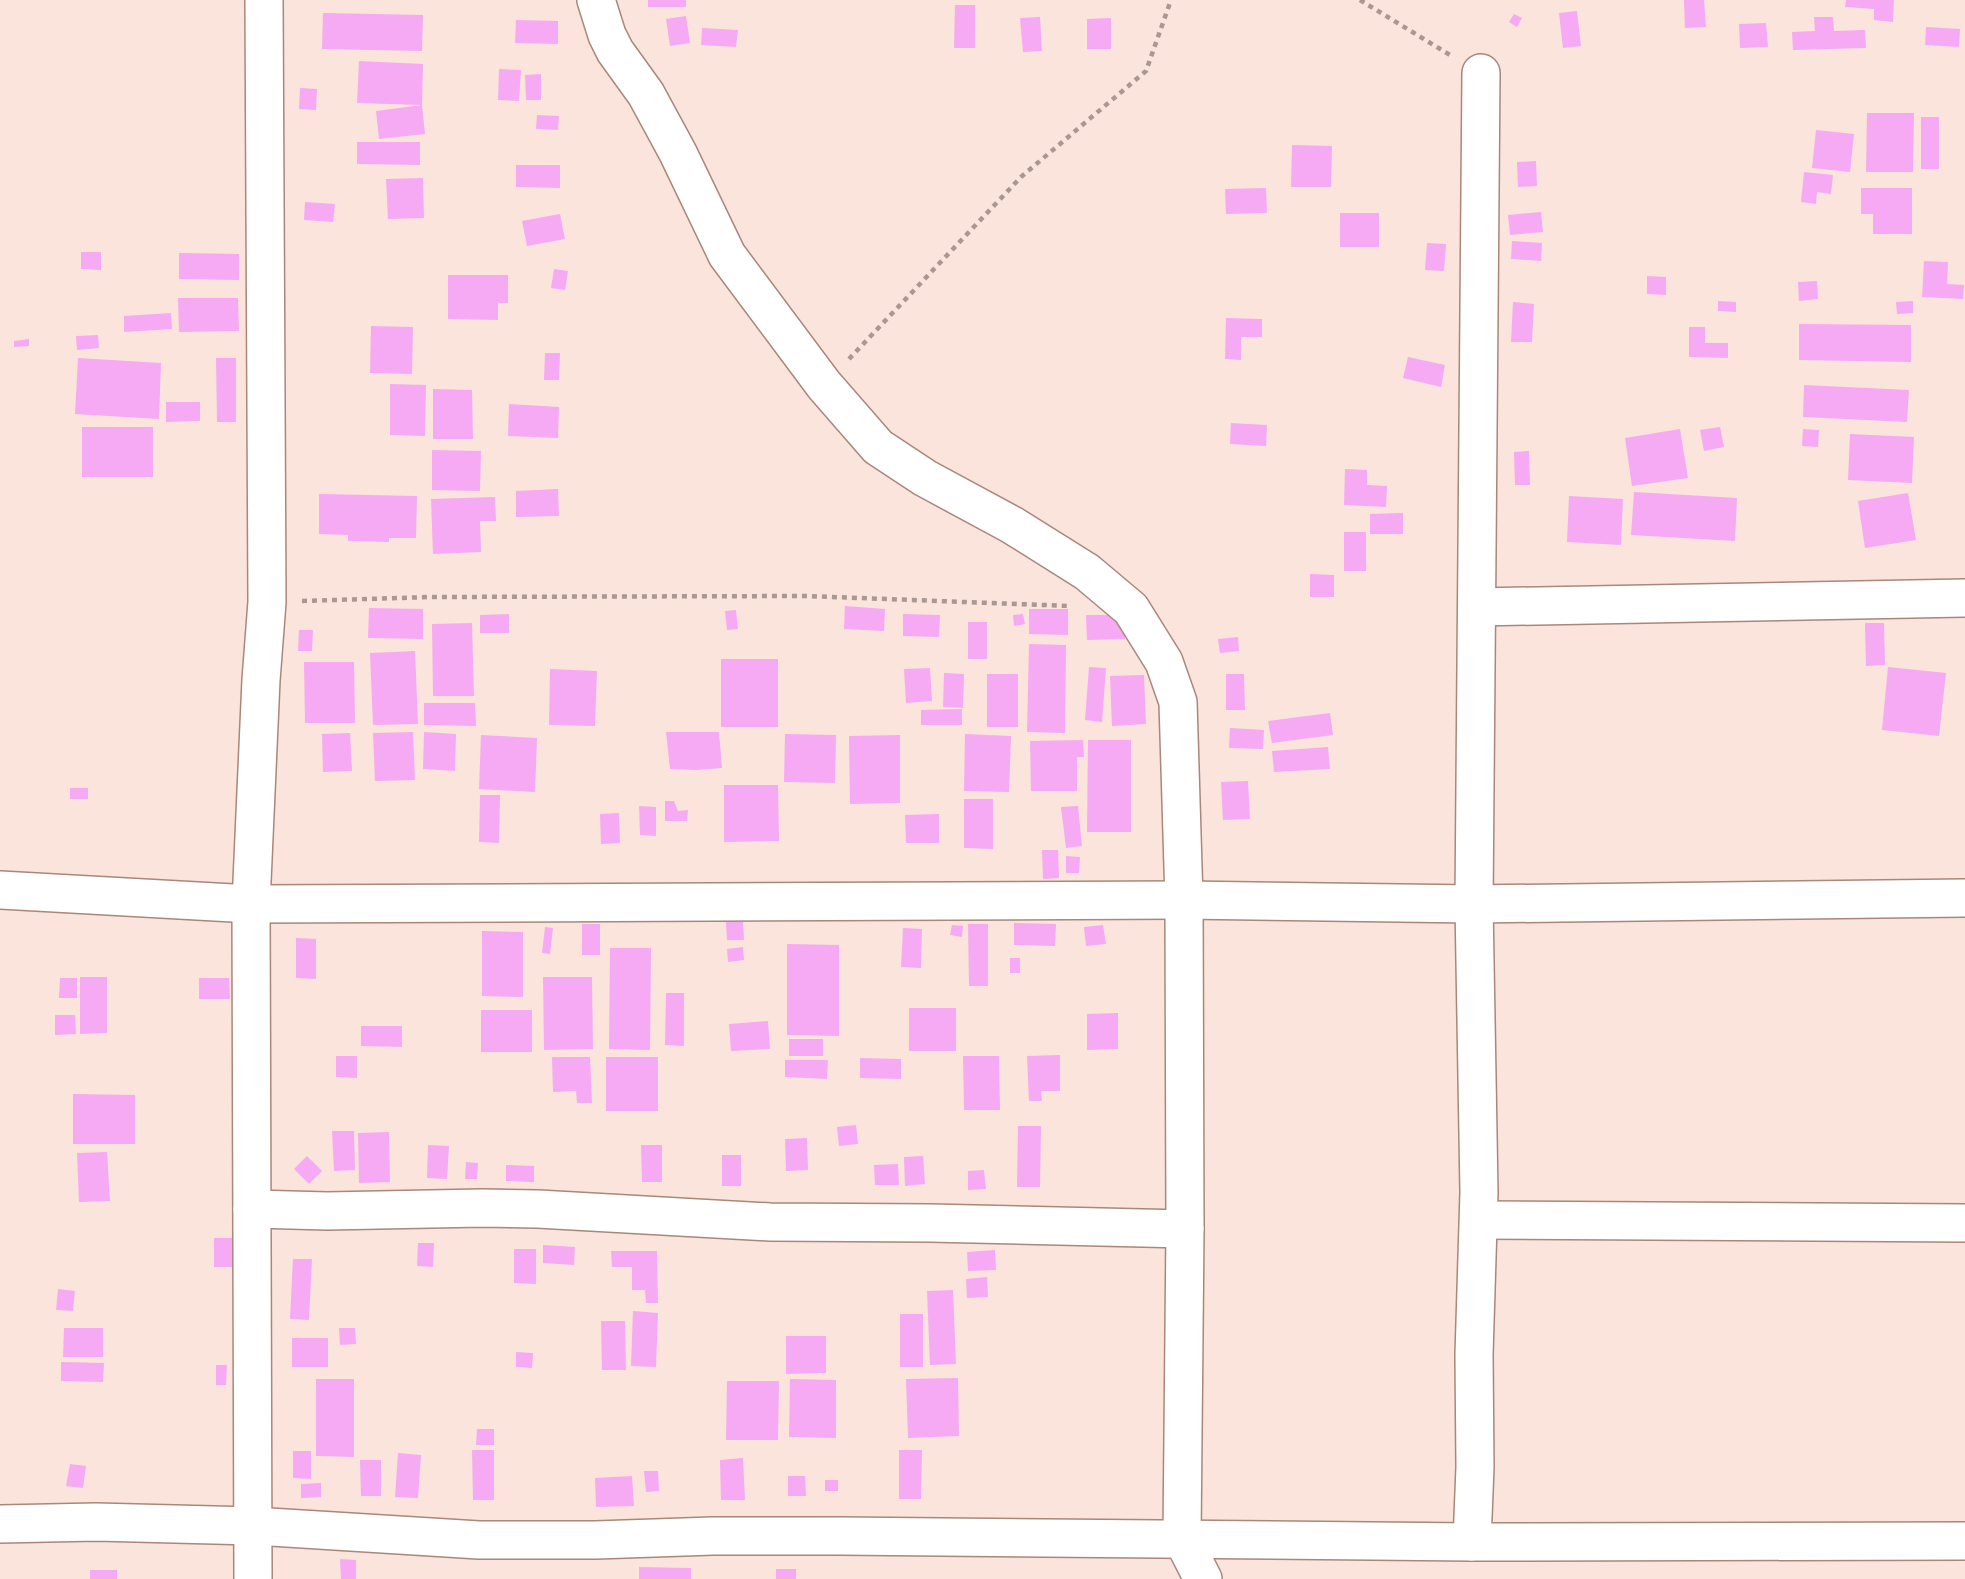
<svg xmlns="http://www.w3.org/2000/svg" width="1965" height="1579" font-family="'Source Serif 4',serif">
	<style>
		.building { fill: #f6aaf3 }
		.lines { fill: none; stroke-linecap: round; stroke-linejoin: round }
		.street-casing { stroke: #a9877b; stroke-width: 40 }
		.path { stroke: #aa9791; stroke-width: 4.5; stroke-dasharray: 5 5; stroke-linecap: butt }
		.street { stroke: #fff; stroke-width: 37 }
	</style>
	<rect width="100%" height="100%" fill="#fae4dc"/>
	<g class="building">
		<rect x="648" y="0" width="38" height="7"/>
		<polygon points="1684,0 1704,0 1706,27 1685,28"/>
		<polygon points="1846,0 1894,0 1893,22 1874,20 1874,9 1845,7"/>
		<polygon points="955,5 975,5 975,48 954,48"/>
		<polygon points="1577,11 1581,46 1563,48 1559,13"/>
		<polygon points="323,13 423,15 422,51 322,49"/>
		<polygon points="1514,14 1522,18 1517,27 1509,22"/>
		<polygon points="686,16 690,43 670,46 666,19"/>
		<polygon points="1040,17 1042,51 1023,52 1020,18"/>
		<polygon points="1814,17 1833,17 1834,31 1865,30 1866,48 1793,50 1792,32 1815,31"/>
		<polygon points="1111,18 1111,49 1087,49 1087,19"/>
		<polygon points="516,20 558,21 558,44 515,43"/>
		<polygon points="1766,23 1768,47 1740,48 1739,24"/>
		<polygon points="1926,27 1960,29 1959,47 1925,45"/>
		<polygon points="702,28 738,30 736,47 701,45"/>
		<polygon points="359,61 423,64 422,105 425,134 379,139 376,111 422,105 357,103"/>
		<polygon points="499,69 521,70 519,101 498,100"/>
		<polygon points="541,74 541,100 526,100 525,75"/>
		<polygon points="300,88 317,89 316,110 299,109"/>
		<polygon points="1867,113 1914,113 1913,172 1866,172"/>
		<polygon points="537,115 559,116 558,130 536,129"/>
		<rect x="1921" y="117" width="18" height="52"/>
		<polygon points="1816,130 1854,134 1850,172 1812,168"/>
		<polygon points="357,142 420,142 420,165 357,164"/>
		<polygon points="1292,145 1332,146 1331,187 1291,187"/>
		<polygon points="1536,161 1537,186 1518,187 1517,162"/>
		<polygon points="516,165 560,165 560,188 516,187"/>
		<polygon points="1804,172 1833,175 1831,194 1817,192 1816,204 1801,202"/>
		<polygon points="423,178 424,218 388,219 386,179"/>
		<polygon points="1266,188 1267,213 1226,214 1225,189"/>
		<polygon points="1861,188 1912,188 1912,234 1873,234 1873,214 1861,214"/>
		<polygon points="305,202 335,204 333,222 304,220"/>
		<polygon points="1541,212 1543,232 1510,235 1508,215"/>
		<rect x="1340" y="213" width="39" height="34"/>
		<polygon points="560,214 565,239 527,246 522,221"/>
		<polygon points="1512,241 1542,243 1541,261 1511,259"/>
		<polygon points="1427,243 1446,244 1444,271 1425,270"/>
		<polygon points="81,252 101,252 101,270 81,269"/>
		<polygon points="179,253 239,254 239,280 179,279"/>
		<polygon points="1924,261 1948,262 1947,284 1964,285 1963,299 1922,297"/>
		<polygon points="554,269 568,271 565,290 551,288"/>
		<polygon points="448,275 508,275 508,303 498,303 498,320 448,319"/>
		<polygon points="1647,276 1666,277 1666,295 1647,294"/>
		<polygon points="1817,281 1818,299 1799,301 1798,282"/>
		<polygon points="178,298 238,298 239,331 179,332"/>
		<polygon points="1718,301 1736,302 1736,312 1718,311"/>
		<polygon points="1913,301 1913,313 1897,314 1896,302"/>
		<polygon points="1513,302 1534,304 1532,342 1511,342"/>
		<polygon points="171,313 172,329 124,332 124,316"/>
		<polygon points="1226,318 1262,319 1262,337 1241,337 1241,360 1225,359"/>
		<polygon points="1799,324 1911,325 1911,362 1799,360"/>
		<polygon points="371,326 413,327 412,374 370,373"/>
		<polygon points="1689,327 1705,327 1705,343 1728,343 1728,358 1689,357"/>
		<polygon points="98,335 99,348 77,350 76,336"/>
		<polygon points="29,339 29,346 14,347 14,341"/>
		<polygon points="545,353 560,353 559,380 544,380"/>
		<polygon points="1408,357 1445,365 1441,387 1403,378"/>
		<polygon points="78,358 161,363 159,419 75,414"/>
		<polygon points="216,358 236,358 236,422 217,422"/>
		<polygon points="390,384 426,385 425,436 390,435"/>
		<polygon points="1804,385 1909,390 1907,422 1803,417"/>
		<polygon points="433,389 472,390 473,439 433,439"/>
		<polygon points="166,402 200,402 200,421 166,422"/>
		<polygon points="509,404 559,407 558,438 508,436"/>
		<polygon points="1231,423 1267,425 1266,446 1230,444"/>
		<rect x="82" y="427" width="71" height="50"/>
		<polygon points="1720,427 1724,447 1704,451 1700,430"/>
		<polygon points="1680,429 1688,478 1632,486 1625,438"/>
		<polygon points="1803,429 1819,430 1818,447 1802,446"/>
		<polygon points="1850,434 1914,437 1912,483 1848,480"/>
		<polygon points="432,450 481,451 480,491 432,490"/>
		<polygon points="1529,451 1530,485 1515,485 1514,452"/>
		<polygon points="1345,469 1367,470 1367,485 1387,486 1386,507 1344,505"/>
		<polygon points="558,489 559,516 516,517 516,491"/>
		<polygon points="1634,492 1737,498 1735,541 1631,535"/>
		<polygon points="1908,493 1916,540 1865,548 1858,501"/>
		<polygon points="319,494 417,496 416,538 389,538 389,542 348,541 348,535 319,534"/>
		<polygon points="1569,496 1623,499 1621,545 1567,542"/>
		<polygon points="495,497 496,521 480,521 481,552 433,554 431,499"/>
		<polygon points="1403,513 1403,534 1370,534 1370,514"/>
		<rect x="1344" y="532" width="22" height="39"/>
		<polygon points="1310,574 1334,575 1334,597 1310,597"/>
		<polygon points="845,606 885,609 884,631 844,629"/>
		<polygon points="369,608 423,609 423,639 368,638"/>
		<polygon points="1029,609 1068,609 1068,635 1029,634"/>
		<polygon points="736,610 738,629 727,630 725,611"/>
		<polygon points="509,614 509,633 480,633 480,615"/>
		<polygon points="903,614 940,615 939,637 903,636"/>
		<polygon points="1023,614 1025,624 1014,626 1013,615"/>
		<polygon points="1086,615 1124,615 1125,639 1087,640"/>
		<rect x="968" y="622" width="19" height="37"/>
		<polygon points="472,623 474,696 433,696 432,624"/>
		<polygon points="1865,623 1884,623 1885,665 1866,666"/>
		<polygon points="299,630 313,630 312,651 298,651"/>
		<polygon points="1238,637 1239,651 1220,653 1218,639"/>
		<polygon points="1029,644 1066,645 1065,733 1027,732"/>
		<polygon points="415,651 418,724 373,725 370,653"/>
		<rect x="721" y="659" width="57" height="68"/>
		<polygon points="304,662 354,662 355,723 305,723"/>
		<polygon points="1089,667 1106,668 1102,722 1085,720"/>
		<polygon points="1888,667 1946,673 1939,736 1882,730"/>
		<polygon points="930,668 932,701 906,703 904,669"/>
		<polygon points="550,669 597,671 595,726 549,725"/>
		<polygon points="944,673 964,674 963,708 943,707"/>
		<rect x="987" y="674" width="31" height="53"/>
		<polygon points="1226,674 1244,674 1245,710 1226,710"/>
		<polygon points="1144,675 1146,724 1112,726 1110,676"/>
		<polygon points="424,703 475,703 476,726 424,725"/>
		<polygon points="962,709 962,725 921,725 921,710"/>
		<polygon points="1330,713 1333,735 1272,743 1268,721"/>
		<polygon points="1230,728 1264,730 1263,749 1229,748"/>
		<polygon points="413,732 415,780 375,781 373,733"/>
		<polygon points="424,732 456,734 455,771 423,769"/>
		<polygon points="666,732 719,732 722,768 697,770 670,769"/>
		<polygon points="350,733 352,771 323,772 322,734"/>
		<polygon points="785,734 836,735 835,783 784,782"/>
		<polygon points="965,734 1011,736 1009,792 964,791"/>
		<polygon points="481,735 537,738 535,792 479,789"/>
		<polygon points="900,735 900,803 850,804 849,736"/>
		<polygon points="1083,740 1084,757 1077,757 1077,791 1031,791 1030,741"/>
		<polygon points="1088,740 1131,740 1131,832 1087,832"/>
		<polygon points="1328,747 1330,769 1274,772 1272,751"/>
		<polygon points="1248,781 1250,819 1223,820 1221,782"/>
		<polygon points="724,785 778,785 779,841 724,842"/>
		<rect x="70" y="788" width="18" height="11"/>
		<polygon points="480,795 500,795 499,843 479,842"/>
		<polygon points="964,799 993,799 993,849 964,848"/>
		<polygon points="665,801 674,801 678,811 688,810 687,821 665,821"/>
		<polygon points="639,806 656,807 656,836 640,835"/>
		<polygon points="1078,806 1082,846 1066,848 1061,807"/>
		<polygon points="619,813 620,843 601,844 600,814"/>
		<polygon points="939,814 939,843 906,843 905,815"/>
		<polygon points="1042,850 1058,850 1059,878 1043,879"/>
		<polygon points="1066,856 1080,857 1079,873 1066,873"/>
		<polygon points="743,921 744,940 727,940 726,922"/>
		<polygon points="1014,923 1056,924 1055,946 1014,945"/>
		<rect x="582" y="924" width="18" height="31"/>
		<polygon points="968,924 988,924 988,986 969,986"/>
		<polygon points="952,925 963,926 962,937 950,935"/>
		<polygon points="1103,925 1106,944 1086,946 1084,927"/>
		<polygon points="545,927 553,928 550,954 542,953"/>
		<polygon points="903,928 922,929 921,968 901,967"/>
		<polygon points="482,931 523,932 523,997 482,996"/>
		<polygon points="296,938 316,939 316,979 296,978"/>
		<polygon points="787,944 839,945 839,1036 787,1035"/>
		<polygon points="743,947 744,960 728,962 727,949"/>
		<polygon points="610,948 651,948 650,1050 609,1049"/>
		<rect x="1010" y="958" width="10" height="15"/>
		<polygon points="80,977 107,977 107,1033 80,1034"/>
		<polygon points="543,977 592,977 593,1049 544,1050"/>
		<polygon points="60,978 77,978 77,998 59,998"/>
		<polygon points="199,978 229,978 230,999 199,999"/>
		<polygon points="666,993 684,993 684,1046 665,1045"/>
		<rect x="909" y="1008" width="47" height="43"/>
		<rect x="481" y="1010" width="51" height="42"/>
		<polygon points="1118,1013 1118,1049 1087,1050 1087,1014"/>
		<polygon points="55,1015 75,1015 76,1034 55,1035"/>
		<polygon points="768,1021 770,1049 731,1051 729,1024"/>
		<polygon points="361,1026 402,1026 402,1047 361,1046"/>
		<rect x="789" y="1039" width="34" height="17"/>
		<polygon points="1060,1055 1060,1091 1041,1091 1042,1101 1029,1101 1027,1056"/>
		<polygon points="336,1056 357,1056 357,1078 336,1077"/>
		<polygon points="963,1056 999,1056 1000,1110 964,1110"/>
		<polygon points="552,1057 590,1057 592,1103 577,1103 576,1091 553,1092"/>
		<rect x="606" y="1057" width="52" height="54"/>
		<polygon points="860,1058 901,1059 901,1079 860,1078"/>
		<polygon points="785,1060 828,1060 827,1079 785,1077"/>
		<polygon points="73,1094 135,1095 135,1144 73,1144"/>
		<polygon points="856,1125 858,1144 839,1146 837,1127"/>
		<polygon points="1018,1126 1041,1126 1040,1187 1017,1187"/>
		<polygon points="332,1131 354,1131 355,1170 334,1171"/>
		<polygon points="389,1132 390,1182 359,1183 358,1133"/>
		<polygon points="807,1138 808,1170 786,1171 785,1139"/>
		<polygon points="428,1145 449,1146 447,1179 427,1178"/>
		<polygon points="641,1145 662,1145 662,1182 642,1182"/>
		<polygon points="107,1152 110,1201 79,1202 77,1153"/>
		<rect x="722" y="1155" width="19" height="31"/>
		<polygon points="307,1156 322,1171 309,1184 294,1169"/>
		<polygon points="923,1156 925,1184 905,1186 904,1157"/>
		<polygon points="466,1162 478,1163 477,1179 465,1179"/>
		<polygon points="898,1164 899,1185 875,1185 874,1165"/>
		<polygon points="506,1165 534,1166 534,1182 506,1181"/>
		<polygon points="984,1170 986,1189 968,1190 968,1171"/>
		<rect x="214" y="1238" width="19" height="29"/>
		<polygon points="418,1243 434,1243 433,1267 417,1266"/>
		<polygon points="543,1245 575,1247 574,1265 543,1263"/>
		<polygon points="514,1249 536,1249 536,1284 514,1283"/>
		<polygon points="995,1250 996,1270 968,1271 967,1252"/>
		<polygon points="611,1251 657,1251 658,1303 646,1303 645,1290 632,1290 632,1267 612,1267"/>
		<polygon points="293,1259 312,1259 309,1320 290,1319"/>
		<polygon points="987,1277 988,1297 967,1298 966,1279"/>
		<polygon points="58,1289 75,1291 73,1311 56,1310"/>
		<polygon points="953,1290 956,1364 930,1365 927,1291"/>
		<polygon points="633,1311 658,1313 656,1367 631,1366"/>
		<rect x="900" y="1314" width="23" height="53"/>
		<polygon points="601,1321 625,1321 626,1370 602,1370"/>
		<polygon points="64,1328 103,1328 103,1357 63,1357"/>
		<polygon points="339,1328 355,1328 356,1344 340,1345"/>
		<polygon points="786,1336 826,1336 826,1373 786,1374"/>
		<rect x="292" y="1338" width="36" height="29"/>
		<polygon points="516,1352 533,1353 532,1368 516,1367"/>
		<polygon points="61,1362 104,1363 103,1382 61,1381"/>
		<polygon points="216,1365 227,1365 226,1385 216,1385"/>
		<polygon points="958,1378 959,1436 908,1438 906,1379"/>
		<polygon points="316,1379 354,1379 354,1457 316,1456"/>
		<polygon points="790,1379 836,1380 836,1438 789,1437"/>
		<polygon points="727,1381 779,1381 778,1440 726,1440"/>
		<polygon points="477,1429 494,1429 494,1445 476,1445"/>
		<polygon points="472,1450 494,1450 494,1500 473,1500"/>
		<polygon points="899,1450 922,1450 921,1499 899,1499"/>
		<polygon points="293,1451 311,1451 311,1479 293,1478"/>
		<polygon points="398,1453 421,1455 418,1498 395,1497"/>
		<polygon points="743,1458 745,1500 721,1500 720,1460"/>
		<polygon points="360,1460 381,1460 381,1496 361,1496"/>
		<polygon points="70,1464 86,1466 83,1488 66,1486"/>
		<polygon points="644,1471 658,1471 659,1491 646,1492"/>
		<polygon points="632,1476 634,1506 596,1507 595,1478"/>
		<polygon points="788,1476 805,1476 806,1496 788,1496"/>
		<rect x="825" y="1480" width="13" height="11"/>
		<polygon points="321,1483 321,1497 301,1498 301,1484"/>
		<polygon points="340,1559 356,1560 356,1579 341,1579"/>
		<polygon points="639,1567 691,1568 691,1579 639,1579"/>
		<rect x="776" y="1569" width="20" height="10"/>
		<rect x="90" y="1570" width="27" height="9"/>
	</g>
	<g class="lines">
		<defs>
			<g id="street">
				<polyline points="596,0 607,35 615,51 646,94 678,153 727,255 824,385 878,447 925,478 1012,525 1087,572 1131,609 1164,662 1178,702 1184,900 1185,1229 1182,1538 1203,1579"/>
				<polyline points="1477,607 1965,598"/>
				<polyline points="0,890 251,904 1184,900 1474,904 1965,898"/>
				<polyline points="252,1209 327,1211 482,1208 538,1209 770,1222 930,1223 1185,1229"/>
				<polyline points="1479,1220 1965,1223"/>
				<polyline points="0,1524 96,1522 253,1526 479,1540 596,1540 713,1536 840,1536 1472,1542 1965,1541"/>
				<polyline points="1472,1542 1475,1467 1474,1355 1479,1192 1474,904 1481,73"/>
				<polyline points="253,1579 251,904 261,680 267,602 264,0"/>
			</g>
		</defs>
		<use href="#street" class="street-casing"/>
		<g class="path">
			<polyline points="1360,0 1450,55"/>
			<polyline points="849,359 1021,177 1146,71 1171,0"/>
			<polyline points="302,601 430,597 807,596 1070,606"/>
		</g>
		<use href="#street" class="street"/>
	</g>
</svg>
